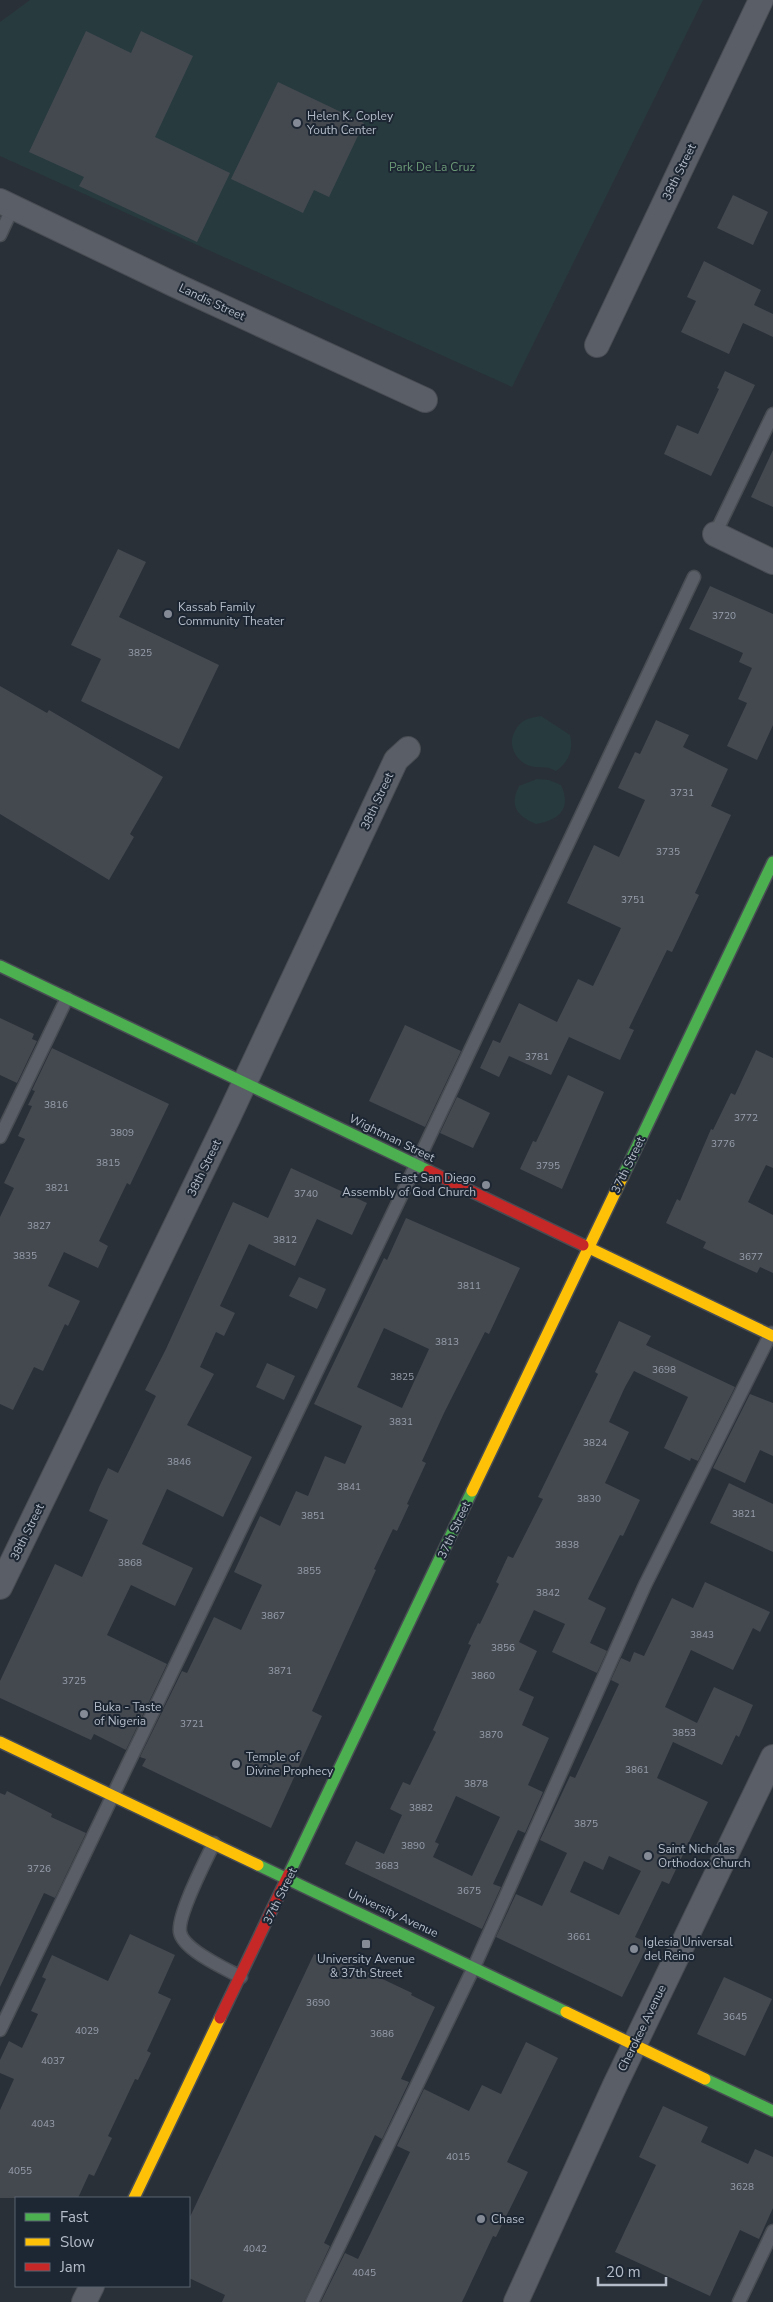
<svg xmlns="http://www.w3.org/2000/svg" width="773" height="2302" font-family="'Nunito Sans',sans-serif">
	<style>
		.green { fill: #273a3e }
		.building { fill: #444950; fill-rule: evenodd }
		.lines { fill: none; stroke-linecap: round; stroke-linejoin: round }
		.lane-casing { stroke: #484c53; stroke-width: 15 }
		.street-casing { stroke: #484c53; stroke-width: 26 }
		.fast-casing { stroke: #484c53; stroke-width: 14 }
		.slow-casing { stroke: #484c53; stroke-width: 14 }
		.jam-casing { stroke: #484c53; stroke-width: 14 }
		.lane { stroke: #5a5e66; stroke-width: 12 }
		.street { stroke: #5a5e66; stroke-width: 24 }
		.fast { stroke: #4caf50; stroke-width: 11 }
		.slow { stroke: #ffc107; stroke-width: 11 }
		.jam { stroke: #c62828; stroke-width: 11 }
		.poi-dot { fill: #848b96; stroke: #1d2633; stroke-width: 2 }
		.labels { text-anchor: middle; stroke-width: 4; stroke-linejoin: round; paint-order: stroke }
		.number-label { font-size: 10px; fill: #989fab }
		.poi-label { font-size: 12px; fill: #b4bcc9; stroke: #1d2633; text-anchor: start }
		.park-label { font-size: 12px; fill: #6b9a76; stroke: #1d2633 }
		.street-label { font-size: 12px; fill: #b4bcc9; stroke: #1d2633 }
	</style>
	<rect width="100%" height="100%" fill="#2a3038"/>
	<g class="green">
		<polygon points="30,0 703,0 512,387 0,156 0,22"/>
		<path d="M541,716L570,735C574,750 568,763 556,771C546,765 540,769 530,766C515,761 507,744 515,731C521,719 529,718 541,716Z"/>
		<path d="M537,779L549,780L561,785C572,809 559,820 536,824C517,816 509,806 519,786Z"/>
	</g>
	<g class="building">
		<polygon points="86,31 131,53 141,31 193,56 155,137 230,173 197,242 79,186 84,177 29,152"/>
		<polygon points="278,82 364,123 329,197 314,190 303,213 231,179"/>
		<polygon points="733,195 768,212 753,245 717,228"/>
		<polygon points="704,261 761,290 754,305 773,314 773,337 743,323 729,354 681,332 696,301 687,297"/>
		<polygon points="725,371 755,385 711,476 664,454 677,425 698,434 719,389 717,388"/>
		<polygon points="773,450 773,507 751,497"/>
		<polygon points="118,549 146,562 119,617 219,665 179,749 81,701 101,659 71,645"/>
		<polygon points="710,586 773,614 773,725 757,760 727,746 747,703 738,699 752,668 739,662 743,653 689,629"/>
		<polygon points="0,686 47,713 49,710 163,777 130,834 134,837 109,880 0,814"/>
		<polygon points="656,720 689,735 683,747 728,769 711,806 731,815 695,893 699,895 672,952 667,950 629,1028 634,1030 620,1060 569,1037 551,1075 509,1056 499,1077 480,1068 493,1040 500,1043 519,1003 557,1022 578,979 593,986 621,928 567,903 594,845 619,857 645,800 618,788 635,752 640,754"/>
		<polygon points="0,1018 34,1034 32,1039 37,1041 17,1083 0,1075"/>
		<polygon points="405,1025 461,1051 425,1127 369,1101"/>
		<polygon points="52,1048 169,1104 130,1185 127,1183 99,1241 108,1246 98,1268 64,1252 48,1286 80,1301 68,1326 65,1324 43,1371 34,1367 13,1410 0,1404 0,1217 14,1188 4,1183 25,1139 18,1136 32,1106 28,1105 35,1091 32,1090"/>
		<polygon points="756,1050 773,1058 773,1168 766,1165 748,1202 773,1215 773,1273 760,1267 757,1273 703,1248 706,1242 666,1223 677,1199 680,1201 711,1129 713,1130 731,1093 735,1095"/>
		<polygon points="568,1075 604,1092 562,1189 520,1169 533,1141 536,1142"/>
		<polygon points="457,1097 490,1113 473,1148 440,1133"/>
		<polygon points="291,1168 367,1203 352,1235 317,1219 295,1266 249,1244 220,1306 235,1313 224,1336 216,1332 200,1367 214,1374 187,1425 252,1457 223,1517 167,1489 142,1544 193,1568 175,1606 131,1585 107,1635 167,1664 126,1750 94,1734 91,1740 0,1698 0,1681 55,1564 82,1577 108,1520 89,1511 99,1487 108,1468 118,1473 156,1396 145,1390 166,1349 233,1202 268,1218"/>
		<path d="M406,1218L520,1268L489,1334L485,1332L444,1413L422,1461L426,1463L407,1504L409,1505L397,1531L393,1529L374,1569L376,1570L312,1711L322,1716L271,1828L142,1766L146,1759L140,1757L182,1671L187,1673L214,1617L241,1630L262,1585L234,1572L260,1516L280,1526L296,1491L308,1496L325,1456L345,1464L362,1426L314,1404L384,1258L387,1260ZM384,1328L429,1349L402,1408L357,1387Z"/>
		<polygon points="299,1277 326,1289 317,1309 289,1296"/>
		<path d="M619,1321L651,1336L646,1345L735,1387L698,1461L691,1458L690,1461L664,1448L688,1397L634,1371L625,1387L609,1422L629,1432L605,1483L640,1500L623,1536L620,1535L588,1599L606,1608L590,1643L607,1651L597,1673L552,1652L565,1624L534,1610L519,1642L537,1651L519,1690L534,1697L522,1725L549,1738L528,1785L543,1792L525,1833L518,1830L493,1884L501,1887L482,1929L345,1864L356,1841L384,1854L402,1815L390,1809L403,1782L410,1785L436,1732L433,1730L471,1645L468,1644L478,1623L480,1624L499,1584L496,1582L508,1556L513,1558L543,1499L538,1497L598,1374L595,1372ZM456,1796L500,1817L472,1876L433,1857L439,1844L435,1842Z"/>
		<polygon points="267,1363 295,1376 284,1400 256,1387"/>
		<polygon points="750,1394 773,1403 773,1456 760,1450 745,1483 713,1468"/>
		<polygon points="729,1483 773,1504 773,1552 710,1523"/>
		<path d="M705,1582L770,1612L760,1632L753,1628L733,1670L691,1650L665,1707L697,1723L714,1687L753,1705L739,1737L736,1735L722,1765L673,1742L657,1778L708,1802L669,1884L662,1881L635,1937L649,1943L622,1997L496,1937L516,1894L542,1906L567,1853L540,1840L570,1776L575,1778L598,1729L619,1684L611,1680L621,1658L630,1662L634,1652L644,1656L672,1598L693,1608ZM609,1856L641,1871L619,1915L570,1892L584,1861L603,1870Z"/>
		<polygon points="7,1791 52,1814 51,1817 86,1833 55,1898 44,1893 0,1987 0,1793 5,1795"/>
		<polygon points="130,1934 175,1955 158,1993 171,1999 147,2051 151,2053 138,2080 135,2079 108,2136 112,2138 94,2176 89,2174 78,2198 0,2198 0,2110 14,2079 0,2073 0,2060 9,2041 22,2048 38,2014 31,2011 46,1979 42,1977 52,1955 108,1981"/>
		<polygon points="314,1954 331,1962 334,1956 412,1993 411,1995 435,2007 401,2079 409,2082 382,2139 375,2135 324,2243 330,2246 304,2302 222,2302 225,2295 189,2278 189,2219"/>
		<polygon points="724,1977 772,1999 745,2056 697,2034"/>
		<polygon points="526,2042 558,2058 507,2162 528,2172 496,2237 493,2236 462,2302 321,2302 345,2253 358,2259 410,2152 397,2146 424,2089 469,2111 482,2085 501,2094"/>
		<polygon points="663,2106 708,2127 701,2142 748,2164 755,2149 773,2157 773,2208 759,2239 740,2230 710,2296 615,2252 656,2165 639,2157"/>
	</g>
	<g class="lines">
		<defs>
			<g id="lane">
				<polyline points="0,235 13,207"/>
				<polyline points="715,534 773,414"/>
				<polyline points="0,1137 67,998"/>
				<path d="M214,1843C206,1860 177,1915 180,1932C183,1950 226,1969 241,1977"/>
				<polyline points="0,2030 416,1165 694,577"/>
				<polyline points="312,2302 474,1967 645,1585 771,1333"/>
				<polyline points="739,2302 773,2231"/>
			</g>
			<g id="street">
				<polyline points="0,201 175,285 425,400"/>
				<polyline points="597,345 761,0"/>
				<polyline points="715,534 773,562"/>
				<polyline points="0,1587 228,1118 396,760 408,749"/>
				<polyline points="84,2302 92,2286"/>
				<polyline points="516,2302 615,2085 773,1757"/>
			</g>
			<g id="fast">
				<polyline points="0,966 429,1171"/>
				<polyline points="623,1176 773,862"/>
				<polyline points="258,1865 566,2012"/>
				<polyline points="289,1874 472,1491"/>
				<polyline points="705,2079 773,2111"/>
			</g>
			<g id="slow">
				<polyline points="583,1245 773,1336"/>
				<polyline points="472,1491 623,1176"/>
				<polyline points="0,1742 258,1865"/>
				<polyline points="566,2012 705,2079"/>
				<polyline points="134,2198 220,2018"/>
			</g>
			<g id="jam">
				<polyline points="429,1171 583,1245"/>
				<polyline points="220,2018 289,1874"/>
			</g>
		</defs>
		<use href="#lane" class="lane-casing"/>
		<use href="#street" class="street-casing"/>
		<use href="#fast" class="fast-casing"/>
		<use href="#slow" class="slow-casing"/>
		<use href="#jam" class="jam-casing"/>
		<use href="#lane" class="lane"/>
		<use href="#street" class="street"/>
		<use href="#fast" class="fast"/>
		<use href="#slow" class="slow"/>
		<use href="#jam" class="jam"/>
	</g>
	<g class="poi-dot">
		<circle cx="297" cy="123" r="5"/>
		<circle cx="168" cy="614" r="5"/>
		<circle cx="486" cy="1185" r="5"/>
		<circle cx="84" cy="1714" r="5"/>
		<circle cx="236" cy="1764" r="5"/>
		<circle cx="648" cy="1856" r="5"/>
		<rect x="361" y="1939" width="10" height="10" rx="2.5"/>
		<circle cx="634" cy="1949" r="5"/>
		<circle cx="481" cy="2219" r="5"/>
	</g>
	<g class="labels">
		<g class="number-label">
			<text x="724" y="619">3720</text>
			<text x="140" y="656">3825</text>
			<text x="682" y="796">3731</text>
			<text x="668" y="855">3735</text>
			<text x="633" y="903">3751</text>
			<text x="537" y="1060">3781</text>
			<text x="56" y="1108">3816</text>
			<text x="746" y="1121">3772</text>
			<text x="122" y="1136">3809</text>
			<text x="723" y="1147">3776</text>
			<text x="108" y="1166">3815</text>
			<text x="548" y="1169">3795</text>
			<text x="57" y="1191">3821</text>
			<text x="306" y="1197">3740</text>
			<text x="39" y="1229">3827</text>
			<text x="285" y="1243">3812</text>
			<text x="25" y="1259">3835</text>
			<text x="751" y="1260">3677</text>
			<text x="469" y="1289">3811</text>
			<text x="447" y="1345">3813</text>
			<text x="664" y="1373">3698</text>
			<text x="402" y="1380">3825</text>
			<text x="401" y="1425">3831</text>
			<text x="595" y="1446">3824</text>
			<text x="179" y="1465">3846</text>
			<text x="349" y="1490">3841</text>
			<text x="589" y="1502">3830</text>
			<text x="744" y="1517">3821</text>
			<text x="313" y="1519">3851</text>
			<text x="567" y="1548">3838</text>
			<text x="130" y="1566">3868</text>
			<text x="309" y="1574">3855</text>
			<text x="548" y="1596">3842</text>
			<text x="273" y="1619">3867</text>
			<text x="702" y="1638">3843</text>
			<text x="503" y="1651">3856</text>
			<text x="280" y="1674">3871</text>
			<text x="483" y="1679">3860</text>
			<text x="74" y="1684">3725</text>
			<text x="192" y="1727">3721</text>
			<text x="684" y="1736">3853</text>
			<text x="491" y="1738">3870</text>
			<text x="637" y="1773">3861</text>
			<text x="476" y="1787">3878</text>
			<text x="421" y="1811">3882</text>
			<text x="586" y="1827">3875</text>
			<text x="413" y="1849">3890</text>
			<text x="387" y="1869">3683</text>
			<text x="39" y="1872">3726</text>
			<text x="469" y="1894">3675</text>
			<text x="579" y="1940">3661</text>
			<text x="318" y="2006">3690</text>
			<text x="735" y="2020">3645</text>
			<text x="87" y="2034">4029</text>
			<text x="382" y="2037">3686</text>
			<text x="53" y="2064">4037</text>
			<text x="43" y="2127">4043</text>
			<text x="458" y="2160">4015</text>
			<text x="20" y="2174">4055</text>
			<text x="742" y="2190">3628</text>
			<text x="255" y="2252">4042</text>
			<text x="364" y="2276">4045</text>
		</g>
		<g class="poi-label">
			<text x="307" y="120">Helen K. Copley<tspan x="307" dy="14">Youth Center</tspan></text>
			<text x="178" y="611">Kassab Family<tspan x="178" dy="14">Community Theater</tspan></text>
			<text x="476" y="1182" text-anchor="end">East San Diego<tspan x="476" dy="14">Assembly of God Church</tspan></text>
			<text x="94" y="1711">Buka - Taste<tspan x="94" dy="14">of Nigeria</tspan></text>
			<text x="246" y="1761">Temple of<tspan x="246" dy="14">Divine Prophecy</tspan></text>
			<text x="658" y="1853">Saint Nicholas<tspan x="658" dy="14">Orthodox Church</tspan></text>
			<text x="644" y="1946">Iglesia Universal<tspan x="644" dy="14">del Reino</tspan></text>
			<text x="366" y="1963" text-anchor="middle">University Avenue<tspan x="366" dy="14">&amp; 37th Street</tspan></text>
			<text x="491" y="2223">Chase</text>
		</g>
		<g class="park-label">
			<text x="432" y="171">Park De La Cruz</text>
		</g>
		<g class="street-label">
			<text transform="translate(679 172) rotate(-64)" y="4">38th Street</text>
			<text transform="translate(212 302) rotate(25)" y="4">Landis Street</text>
			<text transform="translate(377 801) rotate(-65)" y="4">38th Street</text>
			<text transform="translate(392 1138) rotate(26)" y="4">Wightman Street</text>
			<text transform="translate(628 1165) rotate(-64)" y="4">37th Street</text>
			<text transform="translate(204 1168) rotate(-64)" y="4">38th Street</text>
			<text transform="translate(454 1530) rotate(-65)" y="4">37th Street</text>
			<text transform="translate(27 1532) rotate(-64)" y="4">38th Street</text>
			<text transform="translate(280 1896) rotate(-64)" y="4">37th Street</text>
			<text transform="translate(393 1913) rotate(25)" y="4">University Avenue</text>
			<text transform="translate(642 2028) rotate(-64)" y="4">Cherokee Avenue</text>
		</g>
	</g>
	<rect x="15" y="2197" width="175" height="90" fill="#1d2633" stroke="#59626f"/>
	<rect x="25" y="2213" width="25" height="8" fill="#4caf50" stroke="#59626f"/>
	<text x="60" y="2222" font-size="15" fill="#b4bcc9">Fast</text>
	<rect x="25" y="2238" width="25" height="8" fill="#ffc107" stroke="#59626f"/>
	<text x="60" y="2247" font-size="15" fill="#b4bcc9">Slow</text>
	<rect x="25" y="2263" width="25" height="8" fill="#c62828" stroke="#59626f"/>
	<text x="60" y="2272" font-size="15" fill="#b4bcc9">Jam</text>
	<path d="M598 2277v8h68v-8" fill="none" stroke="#b4bcc9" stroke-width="2.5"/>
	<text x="606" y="2277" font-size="15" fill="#b4bcc9" stroke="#1d2633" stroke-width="4" paint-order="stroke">20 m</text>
</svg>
